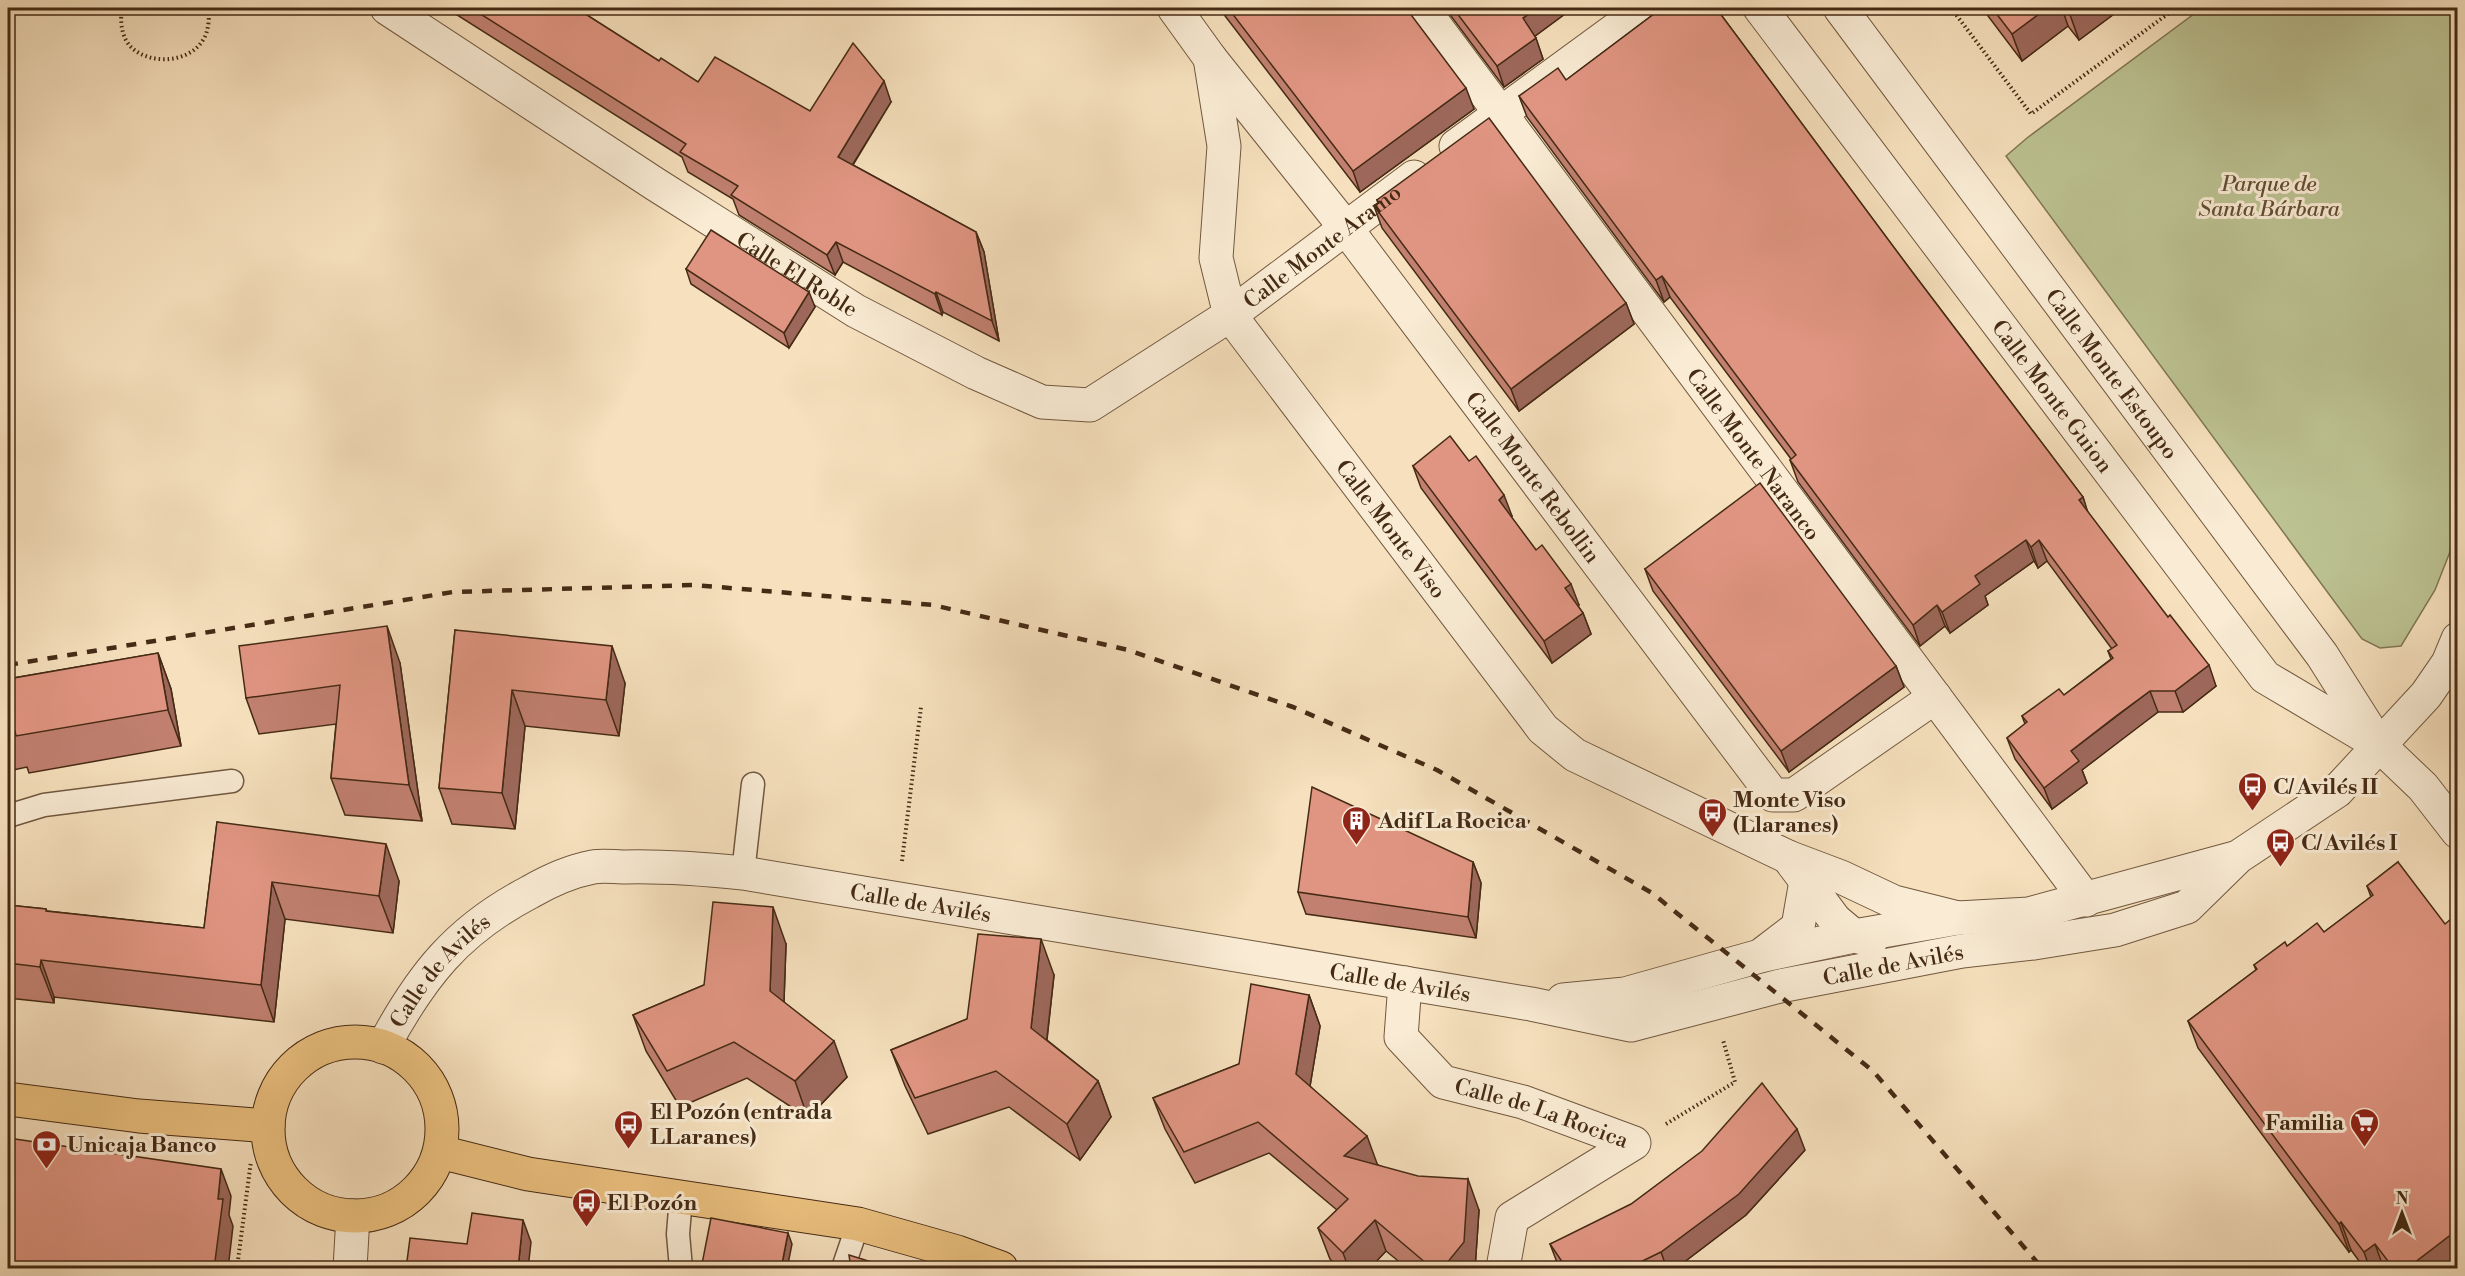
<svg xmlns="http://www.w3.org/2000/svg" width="2465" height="1276" font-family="'Libre Bodoni',serif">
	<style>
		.green { fill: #bcc292; stroke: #807653; stroke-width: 1.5 }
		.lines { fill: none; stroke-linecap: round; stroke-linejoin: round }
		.service-casing { stroke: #71583e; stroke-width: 25 }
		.minor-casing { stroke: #71583e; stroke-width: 35 }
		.primary-casing { stroke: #452a14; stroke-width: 35 }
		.path { stroke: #452a14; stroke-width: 4; stroke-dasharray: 1.5 3; stroke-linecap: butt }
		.service { stroke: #f9ebd4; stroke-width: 22 }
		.minor { stroke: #f9ebd4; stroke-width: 33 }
		.primary { stroke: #ebc07e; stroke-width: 33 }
		.rail { stroke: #452a14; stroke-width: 4.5; stroke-dasharray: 10 10; stroke-linecap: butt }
		.wall { fill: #c18070; stroke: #452a14; stroke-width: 1.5 }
		.shaded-wall { fill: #9d685b; stroke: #452a14; stroke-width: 1.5 }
		.building { fill: #e09582; stroke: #452a14; stroke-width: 1.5 }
		.labels { text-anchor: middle; stroke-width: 6; stroke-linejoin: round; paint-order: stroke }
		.park-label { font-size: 22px; font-style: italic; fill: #635034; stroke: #f9ebd4 }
		.street-label { font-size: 22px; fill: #452a14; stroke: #f9ebd4 }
		.poi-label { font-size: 22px; font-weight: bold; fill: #452a14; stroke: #f9ebd4; text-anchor: start }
	</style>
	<rect width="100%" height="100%" fill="#f6e0bd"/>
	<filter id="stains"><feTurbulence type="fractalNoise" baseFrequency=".00333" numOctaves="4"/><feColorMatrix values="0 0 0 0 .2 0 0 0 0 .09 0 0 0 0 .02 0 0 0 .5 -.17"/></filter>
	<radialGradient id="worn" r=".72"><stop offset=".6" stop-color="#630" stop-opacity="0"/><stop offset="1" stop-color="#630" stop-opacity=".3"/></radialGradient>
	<polygon class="green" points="2202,8 2457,8 2457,534 2435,590 2401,646 2380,648 2362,639 2006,156 2027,138"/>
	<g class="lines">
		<defs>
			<g id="service">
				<polyline points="8,816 44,805 232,781"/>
				<polyline points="743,873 753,784"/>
				<polyline points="681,1268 678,1234 681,1197"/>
				<polyline points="843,1268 858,1224"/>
			</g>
			<g id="minor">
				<path id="s1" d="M387,8L655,184L856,311L976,373L1042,402L1090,405L1230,315L1414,177"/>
				<path id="s2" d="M1174,8L1210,58L1345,227L1773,795H1794L1935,697"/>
				<path id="s3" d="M1422,8L2086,900"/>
				<path id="s4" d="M1760,8L2265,677L2373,741"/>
				<path id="s5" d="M1840,8L2322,655L2379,745L2423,787L2458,832"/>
				<path id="s6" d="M1210,58L1224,146L1216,258L1230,315L1543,729L1575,755L1788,857L1841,877L1894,902L1958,918"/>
				<polyline points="1456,146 1645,8"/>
				<polyline points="1788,857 1835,920 1854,936 1871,940"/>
				<polyline points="1764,953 1798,927 1806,881"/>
				<path id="s7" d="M1405,983L1401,1037L1443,1082L1523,1102L1634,1143L1512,1218L1503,1268"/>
				<polyline points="1563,1000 1625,994 1760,956 1854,936 1958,918 2029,914 2235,858"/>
				<path id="s8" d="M383,1047C421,976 457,930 530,892C549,881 572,871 593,867C603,865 615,867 625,867C665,866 703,869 743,873L1531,1004L1631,1025L1780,986L1962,951L2034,943L2115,930L2187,907L2238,857L2337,791L2426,695L2448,663L2458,639"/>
				<polyline points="350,1268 353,1216"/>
			</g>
			<g id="primary">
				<circle cx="355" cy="1129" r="87"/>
				<polyline points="8,1099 139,1116 268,1126"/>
				<polyline points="440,1152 528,1174 858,1224 957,1252 1001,1268"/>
			</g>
		</defs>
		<use href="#service" class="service-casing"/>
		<use href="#minor" class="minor-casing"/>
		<use href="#primary" class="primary-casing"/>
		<g class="path">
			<path d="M122,8C120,20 121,38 132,48C151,65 189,63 203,40C209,31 209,18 209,8"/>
			<polyline points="1951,8 2031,114 2176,8"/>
			<polyline points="902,861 921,707"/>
			<polyline points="1666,1124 1735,1082 1723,1040"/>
			<polyline points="237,1268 251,1161"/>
		</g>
		<use href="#service" class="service"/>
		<use href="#minor" class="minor"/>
		<use href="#primary" class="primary"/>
		<polyline class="rail" points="8,665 453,592 694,585 933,605 1128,650 1293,707 1437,770 1652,893 1873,1071 2042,1268"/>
	</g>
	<g class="wall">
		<polygon points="446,8 576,8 659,61 698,82 810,111 891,102 853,165 976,232 984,252 999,341 943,312 942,315 843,262 835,275 739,215 733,199 688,172 682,157"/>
		<polygon points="1219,8 1406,8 1474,109 1360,192"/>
		<polygon points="1445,8 1573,8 1535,36 1543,59 1504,87"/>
		<polygon points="1659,8 1716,8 1910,269 2083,497 2087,511 2216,686 2183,712 2158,712 2124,737 2082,770 2087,783 2052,809 2015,759 2007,738 2025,724 2022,716 2064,695 2111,659 2108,651 2112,649 2047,561 2038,568 2034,561 1985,596 1988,605 1950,633 1945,626 1920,646 1798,482 1790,460 1791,459 1670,297 1664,302 1527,117 1519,96 1566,80 1659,10"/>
		<polygon points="1982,8 2122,8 2079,40 2068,26 2022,61"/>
		<polygon points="1377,200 1626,303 1634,324 1519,411 1382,228 1374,206 1378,203"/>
		<polygon points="686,269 815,307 789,348 691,284"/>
		<polygon points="1413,466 1512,516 1511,517 1536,550 1579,605 1578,606 1583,613 1591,634 1552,663 1421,488"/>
		<polygon points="1645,569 1896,666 1904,687 1789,772 1653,591"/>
		<polygon points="455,630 625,683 619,736 525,726 515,829 452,824 439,788"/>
		<polygon points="158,653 171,689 181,746 29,773 27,767 8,771 8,679"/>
		<polygon points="400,663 422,821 345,815 331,778 336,724 259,734 246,698"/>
		<polygon points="217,822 399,881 393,933 285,919 274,1022 54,997 54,1003 8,998 8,905 46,909 47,911 204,928"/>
		<polygon points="1473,862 1481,883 1476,938 1306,914 1298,892"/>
		<polygon points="2398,862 2457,1265 2452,1269 2365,1269 2351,1250 2349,1252 2198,1048 2188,1021 2256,970 2254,965 2287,946 2324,932 2371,897 2367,886"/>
		<polygon points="786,944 784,1002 847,1077 808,1118 747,1078 680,1107 646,1051 633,1015 704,985"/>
		<polygon points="1054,975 1047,1040 1098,1081 1111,1117 1080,1160 1009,1107 928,1134 905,1086 891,1050 967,1019"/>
		<polygon points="1309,995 1320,1026 1310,1086 1378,1165 1479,1210 1475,1269 1408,1269 1386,1251 1369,1269 1339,1269 1330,1259 1318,1228 1337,1210 1269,1153 1195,1183 1165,1129 1153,1098 1239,1064"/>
		<polygon points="1805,1150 1746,1215 1675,1269 1560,1269 1558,1265 1550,1244"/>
	</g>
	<g class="shaded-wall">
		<polygon points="1537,8 1573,8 1531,39 1523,18"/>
		<polygon points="2047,8 2062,8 2068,26 2022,61 2012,34"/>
		<polygon points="2075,8 2122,8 2079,40 2069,12"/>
		<polygon points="1536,38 1543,59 1504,87 1497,66"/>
		<polygon points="884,81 891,102 845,177 838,157"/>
		<polygon points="1466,88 1474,109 1360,192 1353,171"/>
		<polygon points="976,232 984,252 999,341 992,321"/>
		<polygon points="836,242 843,262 835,275 827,255"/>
		<polygon points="1662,276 1670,297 1664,302 1656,280"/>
		<polygon points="809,292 815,307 789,348 784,333"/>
		<polygon points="936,292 943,312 942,315 935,294"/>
		<polygon points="1626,303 1634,324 1519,411 1511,389"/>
		<polygon points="1504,495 1512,516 1506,521 1499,500"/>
		<polygon points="2083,497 2090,519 2079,500"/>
		<polygon points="2026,540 2034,561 1985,596 1988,605 1950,633 1942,612 1975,576"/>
		<polygon points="2039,540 2047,561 2038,568 2031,547"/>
		<polygon points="1571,584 1579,605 1573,610 1565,588"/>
		<polygon points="1937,605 1945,626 1920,646 1913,625"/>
		<polygon points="1583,613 1591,634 1552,663 1544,641"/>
		<polygon points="387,626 400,663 422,821 409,785"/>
		<polygon points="612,646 625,683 619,736 606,700"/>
		<polygon points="158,653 171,689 181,746 168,710"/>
		<polygon points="2209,665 2216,686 2183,712 2175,691"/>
		<polygon points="1896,666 1904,687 1789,772 1781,751"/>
		<polygon points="512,690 525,726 515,829 502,793"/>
		<polygon points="2150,691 2158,712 2082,770 2087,783 2052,809 2044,788 2071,751"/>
		<polygon points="386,844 399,881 393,933 379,896"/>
		<polygon points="1473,862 1481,883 1476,938 1468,917"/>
		<polygon points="272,882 285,919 274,1022 261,985"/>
		<polygon points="773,907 786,944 783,1027 770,991"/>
		<polygon points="1041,939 1054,975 1044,1064 1031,1028"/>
		<polygon points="41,960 54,997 54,1003 40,967"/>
		<polygon points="1309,995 1320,1026 1307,1104 1296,1074"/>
		<polygon points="834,1041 847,1077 808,1118 795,1081"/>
		<polygon points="1098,1081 1111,1117 1080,1160 1067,1124"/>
		<polygon points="1797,1129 1805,1150 1746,1215 1675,1269 1667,1269 1661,1252"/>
		<polygon points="1367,1136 1378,1166 1344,1156"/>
		<polygon points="221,1169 231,1196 229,1215 233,1226 228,1269 214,1269 218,1199"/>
		<polygon points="1468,1179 1479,1210 1475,1269 1442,1269"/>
		<polygon points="523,1220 531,1242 528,1269 518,1269"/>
		<polygon points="1375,1220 1386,1251 1369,1269 1349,1269 1343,1253"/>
		<polygon points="2341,1222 2351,1250 2349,1252 2339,1224"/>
		<polygon points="2457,1230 2457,1265 2452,1269 2406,1269"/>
		<polygon points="788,1233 792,1244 787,1269 781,1269"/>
		<polygon points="2375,1244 2384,1269 2370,1269 2364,1252"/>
	</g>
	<g class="building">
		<polygon points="471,8 576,8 659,61 661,58 698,82 715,57 810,111 853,43 884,81 838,157 976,232 992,321 936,292 935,294 836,242 827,255 731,195 738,186 680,152 686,144"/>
		<polygon points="1228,8 1406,8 1466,88 1353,171"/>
		<polygon points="1453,8 1537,8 1523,18 1536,38 1497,66"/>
		<polygon points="1662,8 1716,8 1910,269 2083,497 2079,500 2168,617 2170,615 2209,665 2175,691 2150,691 2116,716 2071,751 2079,761 2044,788 2007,738 2027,722 2022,716 2059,689 2064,695 2113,658 2108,651 2117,645 2039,540 2031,547 2026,540 1975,576 1980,584 1942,612 1937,605 1913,625 1790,460 1796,455 1662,276 1656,280 1519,96 1558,68 1566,80"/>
		<polygon points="1992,8 2047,8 2012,34"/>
		<polygon points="2065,8 2075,8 2069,12"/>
		<polygon points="1489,118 1626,303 1511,389 1374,206 1379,203 1377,200"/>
		<polygon points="711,230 809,292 784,333 686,269"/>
		<polygon points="1450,436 1469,461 1476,456 1504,495 1499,500 1536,550 1542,545 1571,584 1565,588 1583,613 1544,641 1413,466"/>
		<polygon points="1760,483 1896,666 1781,751 1645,569"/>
		<polygon points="387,626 409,785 331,778 340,685 246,698 239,646"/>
		<polygon points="455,630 612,646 606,700 512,690 502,793 439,788"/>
		<polygon points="158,653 168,710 16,736 15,731 8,732 8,679"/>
		<polygon points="1312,787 1473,862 1468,917 1298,892"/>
		<polygon points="217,822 386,844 379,896 272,882 261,985 41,960 40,967 8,963 8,905 46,909 46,911 204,928"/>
		<polygon points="2398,862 2445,924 2457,914 2457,1230 2406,1269 2394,1269 2375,1244 2364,1252 2341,1222 2339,1224 2188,1021 2257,969 2254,965 2285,942 2287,946 2317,923 2324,932 2373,895 2367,886"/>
		<polygon points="713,902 773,907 770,991 834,1041 795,1081 734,1042 667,1071 633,1015 704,985"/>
		<polygon points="978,934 1041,939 1031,1028 1098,1081 1067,1124 996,1071 915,1098 891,1050 967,1019"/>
		<polygon points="1251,984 1309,995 1296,1074 1367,1136 1344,1156 1418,1176 1468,1179 1464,1242 1442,1269 1433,1269 1375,1220 1343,1253 1318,1228 1348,1199 1258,1122 1184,1152 1153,1098 1239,1064"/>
		<polygon points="1762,1083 1797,1129 1739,1194 1661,1252 1626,1269 1567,1269 1550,1244 1631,1204 1702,1151"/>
		<polygon points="8,1138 221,1169 218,1199 223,1199 214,1269 8,1269"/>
		<polygon points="472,1213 523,1220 518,1269 406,1269 410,1238 467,1244"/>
		<polygon points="711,1218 788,1233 781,1269 701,1269"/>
		<polygon points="849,1255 894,1269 851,1269"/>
	</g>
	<defs>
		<symbol id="bus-pin" viewBox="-11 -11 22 30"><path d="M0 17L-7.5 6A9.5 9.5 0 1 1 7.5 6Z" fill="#8f2418" stroke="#f9ebd4"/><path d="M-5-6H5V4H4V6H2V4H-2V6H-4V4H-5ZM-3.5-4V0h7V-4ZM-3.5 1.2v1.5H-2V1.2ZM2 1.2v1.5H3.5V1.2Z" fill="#fff"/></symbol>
		<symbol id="building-pin" viewBox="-11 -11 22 30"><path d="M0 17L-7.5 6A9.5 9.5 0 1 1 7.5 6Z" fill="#8f2418" stroke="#f9ebd4"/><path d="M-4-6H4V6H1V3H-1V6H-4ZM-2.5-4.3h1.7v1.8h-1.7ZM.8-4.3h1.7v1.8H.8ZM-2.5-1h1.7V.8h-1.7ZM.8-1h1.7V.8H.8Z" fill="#fff"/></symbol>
		<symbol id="supermarket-pin" viewBox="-11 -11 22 30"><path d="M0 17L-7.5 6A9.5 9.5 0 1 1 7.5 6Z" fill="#8f2418" stroke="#f9ebd4"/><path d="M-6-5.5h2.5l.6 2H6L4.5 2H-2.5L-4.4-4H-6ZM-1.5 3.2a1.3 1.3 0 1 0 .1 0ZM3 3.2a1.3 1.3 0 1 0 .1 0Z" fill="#fff"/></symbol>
		<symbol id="bank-pin" viewBox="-11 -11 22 30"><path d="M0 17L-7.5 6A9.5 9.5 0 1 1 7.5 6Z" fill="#8f2418" stroke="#f9ebd4"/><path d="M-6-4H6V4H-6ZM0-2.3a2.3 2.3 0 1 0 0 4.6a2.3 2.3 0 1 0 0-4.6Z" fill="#fff"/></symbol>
	</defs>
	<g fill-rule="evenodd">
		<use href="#bus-pin" x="2236" y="770" width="33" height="45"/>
		<use href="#bus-pin" x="1696" y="796" width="33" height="45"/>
		<use href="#building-pin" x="1340" y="804" width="33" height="45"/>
		<use href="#bus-pin" x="2264" y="826" width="33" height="45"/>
		<use href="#supermarket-pin" x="2348" y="1106" width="33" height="45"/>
		<use href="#bus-pin" x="612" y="1108" width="33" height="45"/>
		<use href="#bank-pin" x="30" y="1128" width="33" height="45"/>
		<use href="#bus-pin" x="570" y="1186" width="33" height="45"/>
	</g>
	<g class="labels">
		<g class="park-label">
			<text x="2269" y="191">Parque de<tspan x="2269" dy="25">Santa Bárbara</tspan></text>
		</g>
		<g class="street-label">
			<text dy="8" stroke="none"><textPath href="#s1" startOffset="1095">Calle Monte Aramo</textPath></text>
			<text dy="8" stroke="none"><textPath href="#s1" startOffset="489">Calle El Roble</textPath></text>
			<text dy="8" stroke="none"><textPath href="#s5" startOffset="456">Calle Monte Estoupo</textPath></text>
			<text dy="8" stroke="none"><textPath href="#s4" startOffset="486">Calle Monte Guion</textPath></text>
			<text dy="8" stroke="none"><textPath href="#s3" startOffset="556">Calle Monte Naranco</textPath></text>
			<text dy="8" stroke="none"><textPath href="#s2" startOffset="591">Calle Monte Rebollin</textPath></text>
			<text dy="8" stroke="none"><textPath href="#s6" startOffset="528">Calle Monte Viso</textPath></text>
			<text dy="8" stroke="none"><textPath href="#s8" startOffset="616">Calle de Avilés</textPath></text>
			<text dy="8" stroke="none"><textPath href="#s8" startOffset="1606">Calle de Avilés</textPath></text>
			<text dy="8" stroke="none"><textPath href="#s8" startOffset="96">Calle de Avilés</textPath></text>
			<text dy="8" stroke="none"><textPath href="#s8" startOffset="1102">Calle de Avilés</textPath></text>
			<text dy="8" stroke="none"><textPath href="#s7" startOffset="219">Calle de La Rocica</textPath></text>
		</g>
		<g class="poi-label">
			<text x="2273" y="794">C/ Avilés II</text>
			<text x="1733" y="807">Monte Viso<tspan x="1733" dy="25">(Llaranes)</tspan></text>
			<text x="1378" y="828">Adif La Rocica</text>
			<text x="2301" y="850">C/ Avilés I</text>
			<text x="650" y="1119">El Pozón (entrada<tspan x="650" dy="25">LLaranes)</tspan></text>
			<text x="2344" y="1130" text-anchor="end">Familia</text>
			<text x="67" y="1152">Unicaja Banco</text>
			<text x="607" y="1210">El Pozón</text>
		</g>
	</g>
	<rect width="2465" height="1276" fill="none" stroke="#f6e0bd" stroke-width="30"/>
	<rect x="9" y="9" width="2447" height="1258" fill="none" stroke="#452a14" stroke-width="3"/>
	<rect x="15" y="15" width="2435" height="1246" fill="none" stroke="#452a14" stroke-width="1.5"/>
	<g transform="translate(2402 1213)" stroke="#f9ebd4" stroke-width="4.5" paint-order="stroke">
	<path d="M0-4.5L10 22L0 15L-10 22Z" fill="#452a14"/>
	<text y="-9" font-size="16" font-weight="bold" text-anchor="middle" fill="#452a14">N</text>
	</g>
	<rect width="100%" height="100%" filter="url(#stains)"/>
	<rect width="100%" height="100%" fill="url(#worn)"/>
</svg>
